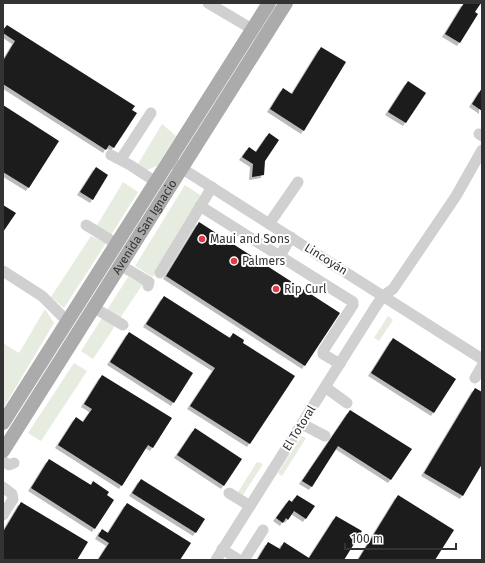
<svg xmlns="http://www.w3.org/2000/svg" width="485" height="563" font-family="'Fira Sans',sans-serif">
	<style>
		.green { fill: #e6ecdf }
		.building { fill: #1a1a1a; filter: url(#shadow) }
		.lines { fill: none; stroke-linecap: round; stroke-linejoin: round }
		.minor { stroke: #d0d0d0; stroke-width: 11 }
		.major { stroke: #ababab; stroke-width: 14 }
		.poi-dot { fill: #e63946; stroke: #fff; stroke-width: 1.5 }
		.labels { text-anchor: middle; stroke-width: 4; stroke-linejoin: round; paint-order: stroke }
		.street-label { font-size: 12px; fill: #333; stroke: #fff }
		.poi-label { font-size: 12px; fill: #333; stroke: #fff; text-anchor: start }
	</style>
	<defs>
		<filter id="shadow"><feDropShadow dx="-3" dy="3" stdDeviation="0" flood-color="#0004"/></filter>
	</defs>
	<rect width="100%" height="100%" fill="#fff"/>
	<g class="green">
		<polygon points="162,124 176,136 157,166 147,170 138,164"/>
		<polygon points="123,182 138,192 111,235 96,227"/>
		<polygon points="185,185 203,197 153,277 135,266"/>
		<polygon points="91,236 106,243 64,308 51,297"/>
		<polygon points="128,277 143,284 120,318 107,310"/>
		<polygon points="45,309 54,323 4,407 3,406 3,343 19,353"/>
		<polygon points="388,316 393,320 379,341 374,338"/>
		<polygon points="102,318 115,326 93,359 81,351"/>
		<polygon points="74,363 87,371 41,441 28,433"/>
		<polygon points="302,436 306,438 282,476 278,473"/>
		<polygon points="257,462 263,464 243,495 238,492"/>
	</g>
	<g class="building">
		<polygon points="464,3 481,3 475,12 478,14 460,43 445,34"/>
		<polygon points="7,25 135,106 132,110 137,113 114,148 109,145 106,150 3,84 3,61 15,41 3,33 3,30"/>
		<polygon points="321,47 346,62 304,131 270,109 283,88 292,94"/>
		<polygon points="408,81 426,93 406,123 388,112"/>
		<polygon points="482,88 482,111 472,104"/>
		<polygon points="3,105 59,141 29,188 3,172"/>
		<polygon points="269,133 279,140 265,161 264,175 252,177 253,164 242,157 249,147 256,152"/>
		<polygon points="96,167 108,175 93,200 80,192"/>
		<polygon points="3,205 16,213 3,232"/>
		<polygon points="199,222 340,313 305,366 166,276"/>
		<polygon points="164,296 230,338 233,333 244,340 243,343 295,376 250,444 190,406 215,368 146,324"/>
		<polygon points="129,332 193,373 174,403 110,362"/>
		<polygon points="393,338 456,379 434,413 371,373"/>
		<polygon points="102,375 172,418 153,448 148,445 122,486 58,445 76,417 83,422 92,409 84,404"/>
		<polygon points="475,388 482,392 482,464 463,496 424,473"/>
		<polygon points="350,410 412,449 391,480 338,446 312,487 302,481"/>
		<polygon points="195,428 242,459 224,486 177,455"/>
		<polygon points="49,459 91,485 93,481 109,492 107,495 114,500 95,529 31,488"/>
		<polygon points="141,479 205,519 196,533 132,493"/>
		<polygon points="297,495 315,506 306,519 294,511 288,520 286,518 283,523 276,518 289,500 292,502"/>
		<polygon points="398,495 454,530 435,560 358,560"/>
		<polygon points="21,502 88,542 77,560 3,560 3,532"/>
		<polygon points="127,503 191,543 180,560 98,560 109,543 98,536 102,529 108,533"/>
		<polygon points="336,516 362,531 344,560 257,560 268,542 280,549 284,542 309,558"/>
	</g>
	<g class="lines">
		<g class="minor">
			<polyline points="208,3 252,29"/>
			<polyline points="479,134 482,136"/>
			<polyline points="111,155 130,165 156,182"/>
			<polyline points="121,159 151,113"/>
			<polyline points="175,164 482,359"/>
			<polyline points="200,206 353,302 353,305 323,351 323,354 340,364"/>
			<polyline points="269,224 298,182"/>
			<polyline points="86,225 117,244"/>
			<polyline points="280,256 291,237"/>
			<polyline points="120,265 149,282 148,286"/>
			<polyline points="3,271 42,296 62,316 68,320"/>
			<polyline points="160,273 212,187"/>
			<polyline points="93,307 123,325"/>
			<polyline points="475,378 482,366"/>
			<polyline points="325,387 347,403"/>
			<polyline points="302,424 325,436"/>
			<polyline points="3,461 9,465 14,463"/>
			<polyline points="3,487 12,494 13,499 3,515"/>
			<polyline points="229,493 250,506"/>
			<polyline points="222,549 239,560"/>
			<polyline points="216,560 376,306 383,296 393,289 456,196 482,150"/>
			<polyline points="244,560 263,530"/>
		</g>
		<g class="major">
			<polyline points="3,423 269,3"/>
			<path id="s1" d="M3,451L286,3"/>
		</g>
	</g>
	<g class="poi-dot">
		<circle cx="202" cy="239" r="4"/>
		<circle cx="234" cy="261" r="4"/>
		<circle cx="276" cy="289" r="4"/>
	</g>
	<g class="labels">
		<g class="street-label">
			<text dy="4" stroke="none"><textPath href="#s1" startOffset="265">Avenida San Ignacio</textPath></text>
			<text transform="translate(326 259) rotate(32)" y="4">Lincoyán</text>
			<text transform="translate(299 428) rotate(-58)" y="4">El Totoral</text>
		</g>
		<g class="poi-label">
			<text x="210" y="243">Maui and Sons</text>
			<text x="242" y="265">Palmers</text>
			<text x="284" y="293">Rip Curl</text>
		</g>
	</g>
	<rect width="485" height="563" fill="none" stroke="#333333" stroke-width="8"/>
	<path d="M345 543v6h111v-6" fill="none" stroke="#333333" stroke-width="2"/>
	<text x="351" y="543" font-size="12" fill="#333333" stroke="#ffffff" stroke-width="3" paint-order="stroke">100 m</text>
</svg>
